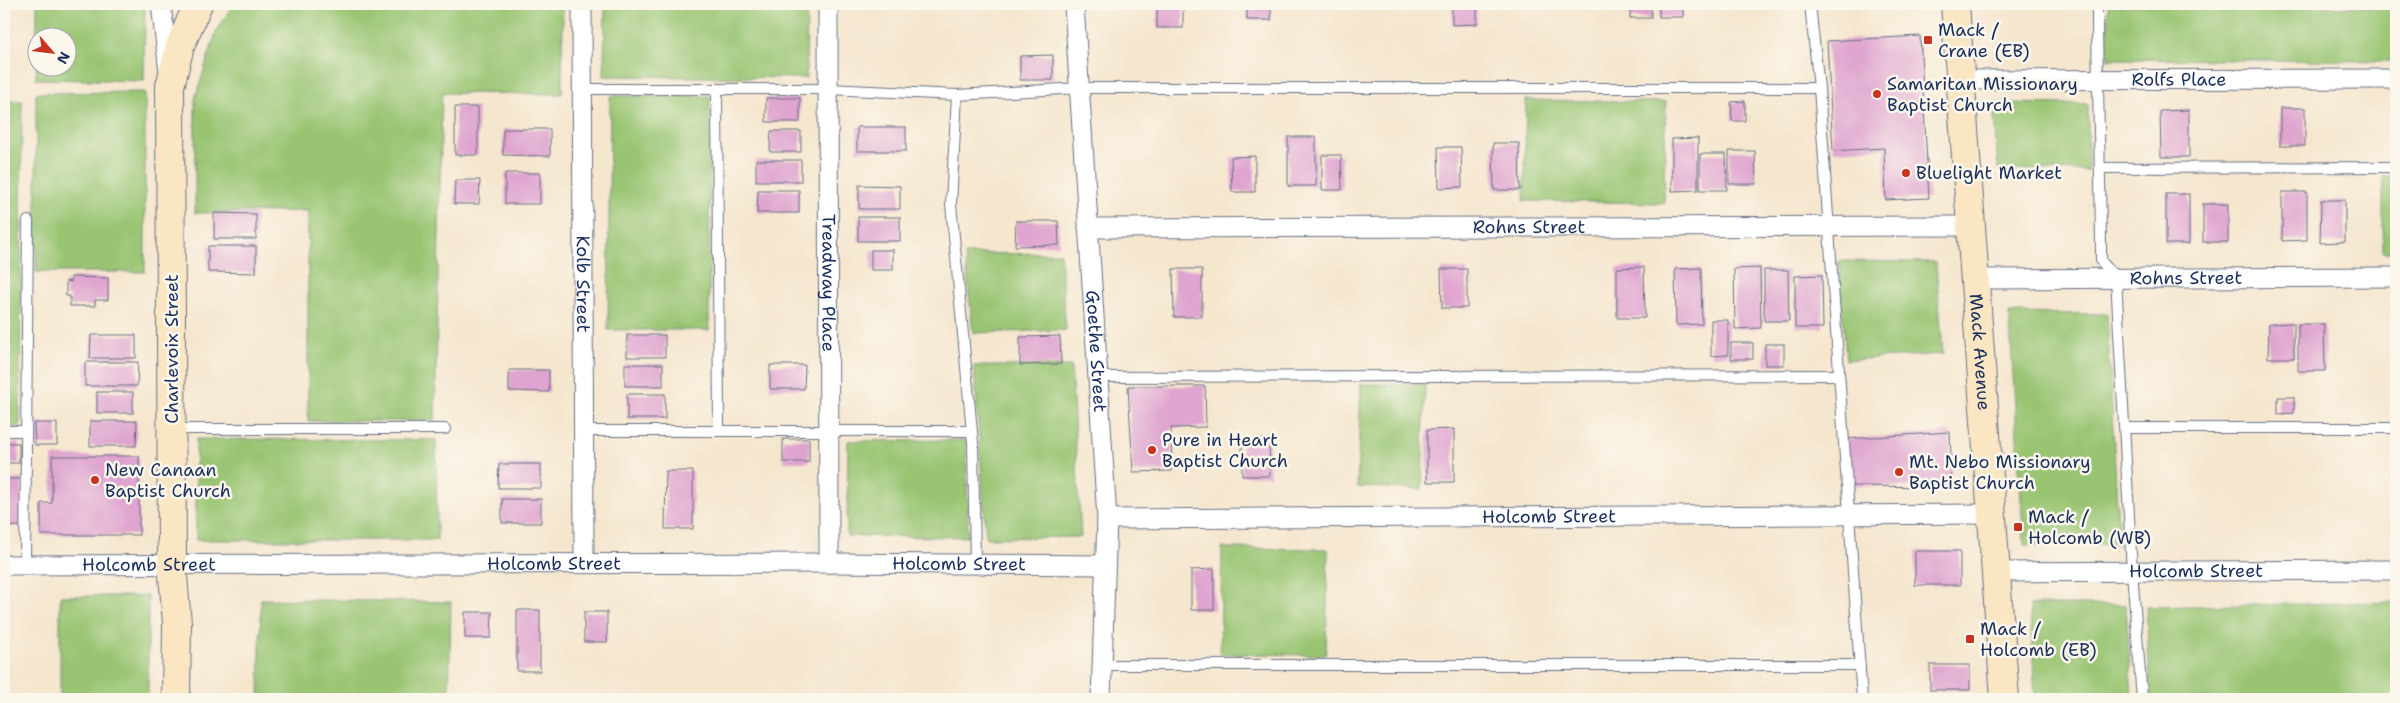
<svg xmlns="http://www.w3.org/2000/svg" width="2400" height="703" font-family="'Shantell Sans',sans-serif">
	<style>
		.green { fill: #99c572; stroke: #5a7a68; fill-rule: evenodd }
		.building { fill: #dfa4cf }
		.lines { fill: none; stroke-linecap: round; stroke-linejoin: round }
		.lane-casing { stroke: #676f85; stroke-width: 12 }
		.street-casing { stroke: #676f85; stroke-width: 21 }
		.secondary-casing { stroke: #676f85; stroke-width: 30 }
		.lane { stroke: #fff; stroke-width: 10 }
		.street { stroke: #fff; stroke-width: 19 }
		.secondary { stroke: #fbe6c4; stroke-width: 28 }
		.poi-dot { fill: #c8321e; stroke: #fbf7ec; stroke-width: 2 }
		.labels { text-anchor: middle; stroke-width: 5; stroke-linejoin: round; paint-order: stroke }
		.poi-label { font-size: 18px; fill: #1b2f5e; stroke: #fbf7ec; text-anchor: start }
		.street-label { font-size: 18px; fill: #1b2f5e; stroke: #fbf7ec }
	</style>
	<rect width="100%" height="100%" fill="#fbf7ec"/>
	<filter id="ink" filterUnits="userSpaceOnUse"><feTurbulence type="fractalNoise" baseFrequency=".02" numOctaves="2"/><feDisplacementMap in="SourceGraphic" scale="10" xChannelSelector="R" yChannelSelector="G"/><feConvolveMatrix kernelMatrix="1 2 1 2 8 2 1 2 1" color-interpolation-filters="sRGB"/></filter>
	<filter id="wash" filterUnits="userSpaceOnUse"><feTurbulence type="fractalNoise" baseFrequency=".0096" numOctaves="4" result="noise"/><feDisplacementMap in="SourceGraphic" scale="20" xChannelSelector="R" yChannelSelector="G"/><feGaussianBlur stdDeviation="1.12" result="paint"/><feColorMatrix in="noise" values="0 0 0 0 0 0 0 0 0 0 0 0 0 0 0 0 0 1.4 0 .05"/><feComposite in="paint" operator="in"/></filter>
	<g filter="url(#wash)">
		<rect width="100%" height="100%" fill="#f5e6ce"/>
		<g class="green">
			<path d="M37,4H145L144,81L36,79ZM38,38H68V68H38Z"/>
			<polygon points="233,4 563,4 562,94 442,93 435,421 308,421 308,211 195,213 195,99 216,32"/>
			<polygon points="605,4 807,4 806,78 604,76"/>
			<polygon points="2108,5 2396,7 2396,61 2108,59"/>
			<polygon points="145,92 145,272 36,272 36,93"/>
			<polygon points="610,96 710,96 709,330 608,330"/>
			<polygon points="1526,100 1666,102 1664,203 1524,201"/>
			<polygon points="4,101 22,101 20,427 4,427"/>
			<polygon points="1993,103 2088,104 2088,171 1998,169"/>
			<rect x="2383" y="176" width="13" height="76"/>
			<polygon points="1060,253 1066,330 973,333 965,254"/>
			<polygon points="1839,261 1936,262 1943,354 1846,360"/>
			<polygon points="2009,313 2107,314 2119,544 2024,545"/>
			<polygon points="974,366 1071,366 1081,537 986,538"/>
			<polygon points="1361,384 1425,385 1422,489 1357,487"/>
			<polygon points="196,439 436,440 437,540 196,540"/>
			<polygon points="966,440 968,537 847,536 848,441"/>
			<polygon points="1222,548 1328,549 1326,655 1220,654"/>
			<rect x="60" y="596" width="88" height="103"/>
			<polygon points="261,599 451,602 449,699 259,699"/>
			<polygon points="2396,602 2396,699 2151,699 2146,607"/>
			<polygon points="2030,605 2126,605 2132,699 2035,699"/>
			<polygon points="1966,697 1967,699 1870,698"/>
		</g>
		<g id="blocks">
			<g class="building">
				<rect x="1157" y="4" width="26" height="24"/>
				<rect x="1247" y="4" width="24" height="16"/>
				<polygon points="1452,4 1477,4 1477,24 1452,25"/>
				<rect x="1630" y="4" width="21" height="14"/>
				<rect x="1659" y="4" width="24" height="13"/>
				<polygon points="1920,36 1929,198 1886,200 1884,148 1833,151 1827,41"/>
				<polygon points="1053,55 1053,80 1020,80 1020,56"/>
				<rect x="766" y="98" width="34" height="24"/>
				<polygon points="1745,101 1745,121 1732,121 1731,102"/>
				<rect x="455" y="107" width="23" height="48"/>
				<rect x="2280" y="108" width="25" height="38"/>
				<polygon points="2189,110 2189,157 2161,157 2160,111"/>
				<rect x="857" y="127" width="49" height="24"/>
				<polygon points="503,129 550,129 550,156 503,155"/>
				<polygon points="771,131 801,131 801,152 770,152"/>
				<rect x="1288" y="137" width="28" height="49"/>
				<polygon points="1698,138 1698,190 1672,191 1672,139"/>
				<polygon points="1493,143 1519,143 1520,190 1494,190"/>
				<polygon points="1438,147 1461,147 1462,187 1439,188"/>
				<polygon points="1729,151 1755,151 1756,184 1729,184"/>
				<polygon points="1700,154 1726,154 1727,190 1700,190"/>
				<polygon points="1322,155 1341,155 1342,190 1322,190"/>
				<polygon points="1255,156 1255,192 1232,192 1231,157"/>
				<rect x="756" y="160" width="45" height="21"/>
				<rect x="505" y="173" width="35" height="31"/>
				<polygon points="455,180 480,180 479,204 454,204"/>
				<polygon points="859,185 900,186 900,209 859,209"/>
				<polygon points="758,190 799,190 799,213 757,213"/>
				<polygon points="2282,192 2307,192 2307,240 2282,241"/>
				<rect x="2166" y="194" width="23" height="50"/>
				<polygon points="2321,200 2345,200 2345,242 2320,243"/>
				<rect x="2203" y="204" width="25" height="38"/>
				<polygon points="214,213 256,214 256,239 214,239"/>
				<rect x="858" y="217" width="42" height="24"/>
				<polygon points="1016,221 1058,221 1059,245 1015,246"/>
				<polygon points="208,246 256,246 256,273 208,272"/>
				<rect x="871" y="250" width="22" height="20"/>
				<polygon points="1644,267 1645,318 1617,318 1617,268"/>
				<polygon points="1701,268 1702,324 1676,325 1675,269"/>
				<polygon points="1760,268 1761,328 1735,329 1734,269"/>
				<polygon points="1173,269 1202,269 1202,317 1174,317"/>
				<polygon points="1441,269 1467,269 1467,308 1442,308"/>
				<polygon points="1764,270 1788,270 1789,321 1764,321"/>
				<polygon points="1822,275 1823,328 1795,328 1795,276"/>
				<polygon points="71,277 108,278 108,300 95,300 95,306 70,306 70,296 66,296 66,281 71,282"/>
				<polygon points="1711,320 1728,320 1728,355 1711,356"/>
				<polygon points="2294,323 2294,358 2268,358 2269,324"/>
				<polygon points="2298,324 2324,324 2325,371 2298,371"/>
				<polygon points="91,335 136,335 136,358 90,358"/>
				<rect x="627" y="335" width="38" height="22"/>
				<polygon points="1060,336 1061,364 1020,365 1020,337"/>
				<rect x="1731" y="343" width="22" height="16"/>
				<rect x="1765" y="344" width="19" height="21"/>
				<polygon points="85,362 138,362 137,386 85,386"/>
				<rect x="625" y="364" width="38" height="22"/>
				<polygon points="770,365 805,365 804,389 770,389"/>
				<polygon points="509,370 549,370 549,392 509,391"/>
				<polygon points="1128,386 1205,386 1206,427 1171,428 1172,471 1133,472"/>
				<rect x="97" y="392" width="36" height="21"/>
				<rect x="627" y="394" width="38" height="25"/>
				<polygon points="2278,397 2294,397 2294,413 2278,414"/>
				<polygon points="90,421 137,421 136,446 90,446"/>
				<polygon points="34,423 57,423 57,445 35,445"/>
				<polygon points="1454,429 1454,482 1427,482 1427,430"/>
				<polygon points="1950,432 1952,487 1848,486 1844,439"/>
				<rect x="783" y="439" width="26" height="23"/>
				<polygon points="1269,439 1270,476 1242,476 1242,440"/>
				<rect x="6" y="443" width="13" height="20"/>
				<polygon points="52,456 139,456 139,535 41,535 41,503 52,503"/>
				<polygon points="499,464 541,464 541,488 498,488"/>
				<polygon points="666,471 693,471 693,529 665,529"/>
				<polygon points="4,479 22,479 21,526 4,527"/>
				<rect x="502" y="499" width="39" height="24"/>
				<rect x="1915" y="551" width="45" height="34"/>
				<polygon points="1214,569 1214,610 1191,610 1191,570"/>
				<rect x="517" y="610" width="23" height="61"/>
				<polygon points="465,612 492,612 491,638 465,638"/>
				<rect x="584" y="612" width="23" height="30"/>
				<rect x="1930" y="665" width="40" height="25"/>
			</g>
		</g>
	</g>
	<g filter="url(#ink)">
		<use href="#blocks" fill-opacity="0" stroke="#676f85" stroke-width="1"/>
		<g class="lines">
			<defs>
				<g id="lane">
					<polyline points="1810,4 1819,88 1862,699"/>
					<path d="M2097,4C2097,89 2101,175 2101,261L2116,278L2132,571L2142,699"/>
					<polyline points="583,89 828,89 957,95 1080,88 1819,88"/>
					<polyline points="717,89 719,430"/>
					<polyline points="957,95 951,204 973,443 975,564"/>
					<polyline points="2101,168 2396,167"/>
					<polyline points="1098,377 1839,375"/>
					<polyline points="2125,428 2396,428"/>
					<polyline points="173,429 445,429"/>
					<polyline points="4,431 26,431"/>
					<polyline points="584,431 972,431"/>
					<polyline points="25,565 28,221"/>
					<polyline points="1101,665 1860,665"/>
				</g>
				<g id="street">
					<polyline points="161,4 169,72"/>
					<path id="s1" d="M582,4L584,563"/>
					<path id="s2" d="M828,4L829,563"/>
					<path id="s3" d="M1074,4L1107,519L1101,699"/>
					<path id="s4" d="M1960,80L2396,79"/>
					<path id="s5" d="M1088,228L1971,226"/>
					<path id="s6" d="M1975,279L2396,277"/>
					<path id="s7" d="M1107,519L1992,514"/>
					<path id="s8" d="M4,565L829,563L1104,565"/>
					<path id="s9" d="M1996,572L2396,570"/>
				</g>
				<g id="secondary">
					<path id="s10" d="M1955,4L2005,699"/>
					<polyline points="176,699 177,623 172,564 170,86 180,46 198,4"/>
				</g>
			</defs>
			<use href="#lane" class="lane-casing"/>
			<use href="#street" class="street-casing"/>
			<use href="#secondary" class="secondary-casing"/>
			<use href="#lane" class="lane"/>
			<use href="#street" class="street"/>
			<use href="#secondary" class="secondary"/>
		</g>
	</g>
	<g class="poi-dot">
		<rect x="1923" y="35" width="10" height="10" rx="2.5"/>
		<circle cx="1877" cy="94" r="5"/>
		<circle cx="1906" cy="173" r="5"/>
		<circle cx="1152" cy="450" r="5"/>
		<circle cx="1899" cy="472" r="5"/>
		<circle cx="95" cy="480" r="5"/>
		<rect x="2013" y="522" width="10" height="10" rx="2.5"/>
		<rect x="1965" y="634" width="10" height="10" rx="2.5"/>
	</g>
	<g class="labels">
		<g class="poi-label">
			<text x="1938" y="36">Mack /<tspan x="1938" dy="21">Crane (EB)</tspan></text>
			<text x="1887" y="90">Samaritan Missionary<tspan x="1887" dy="21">Baptist Church</tspan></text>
			<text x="1916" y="179">Bluelight Market</text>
			<text x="1162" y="446">Pure in Heart<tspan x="1162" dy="21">Baptist Church</tspan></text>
			<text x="1909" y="468">Mt. Nebo Missionary<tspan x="1909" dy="21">Baptist Church</tspan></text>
			<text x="105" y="476">New Canaan<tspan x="105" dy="21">Baptist Church</tspan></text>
			<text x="2028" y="523">Mack /<tspan x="2028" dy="21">Holcomb (WB)</tspan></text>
			<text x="1980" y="635">Mack /<tspan x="1980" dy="21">Holcomb (EB)</tspan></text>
		</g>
		<g class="street-label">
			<text dy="6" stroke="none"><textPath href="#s4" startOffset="219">Rolfs Place</textPath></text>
			<text dy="6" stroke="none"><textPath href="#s5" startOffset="441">Rohns Street</textPath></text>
			<text dy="6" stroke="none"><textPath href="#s6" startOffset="211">Rohns Street</textPath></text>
			<text dy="6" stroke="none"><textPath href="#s1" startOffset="280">Kolb Street</textPath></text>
			<text dy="6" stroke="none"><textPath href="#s2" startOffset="279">Treadway Place</textPath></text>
			<text transform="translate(172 349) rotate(-90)" y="6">Charlevoix Street</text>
			<text dy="6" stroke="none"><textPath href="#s3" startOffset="348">Goethe Street</textPath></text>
			<text dy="6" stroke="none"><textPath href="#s10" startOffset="349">Mack Avenue</textPath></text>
			<text dy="6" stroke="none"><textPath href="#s7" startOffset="442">Holcomb Street</textPath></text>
			<text dy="6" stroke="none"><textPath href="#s8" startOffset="550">Holcomb Street</textPath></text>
			<text dy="6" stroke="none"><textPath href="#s8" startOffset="145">Holcomb Street</textPath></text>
			<text dy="6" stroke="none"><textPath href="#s8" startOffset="955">Holcomb Street</textPath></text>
			<text dy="6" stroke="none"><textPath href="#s9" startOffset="200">Holcomb Street</textPath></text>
		</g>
	</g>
	<rect width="2400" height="703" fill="none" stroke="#fbf7ec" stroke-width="20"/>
	<g transform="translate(52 52) rotate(118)"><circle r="24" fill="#fbf7ec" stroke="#a1a7b3"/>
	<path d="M0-4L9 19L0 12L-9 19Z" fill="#c8321e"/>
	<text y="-8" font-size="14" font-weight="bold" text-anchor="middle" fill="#1b2f5e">N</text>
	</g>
</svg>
